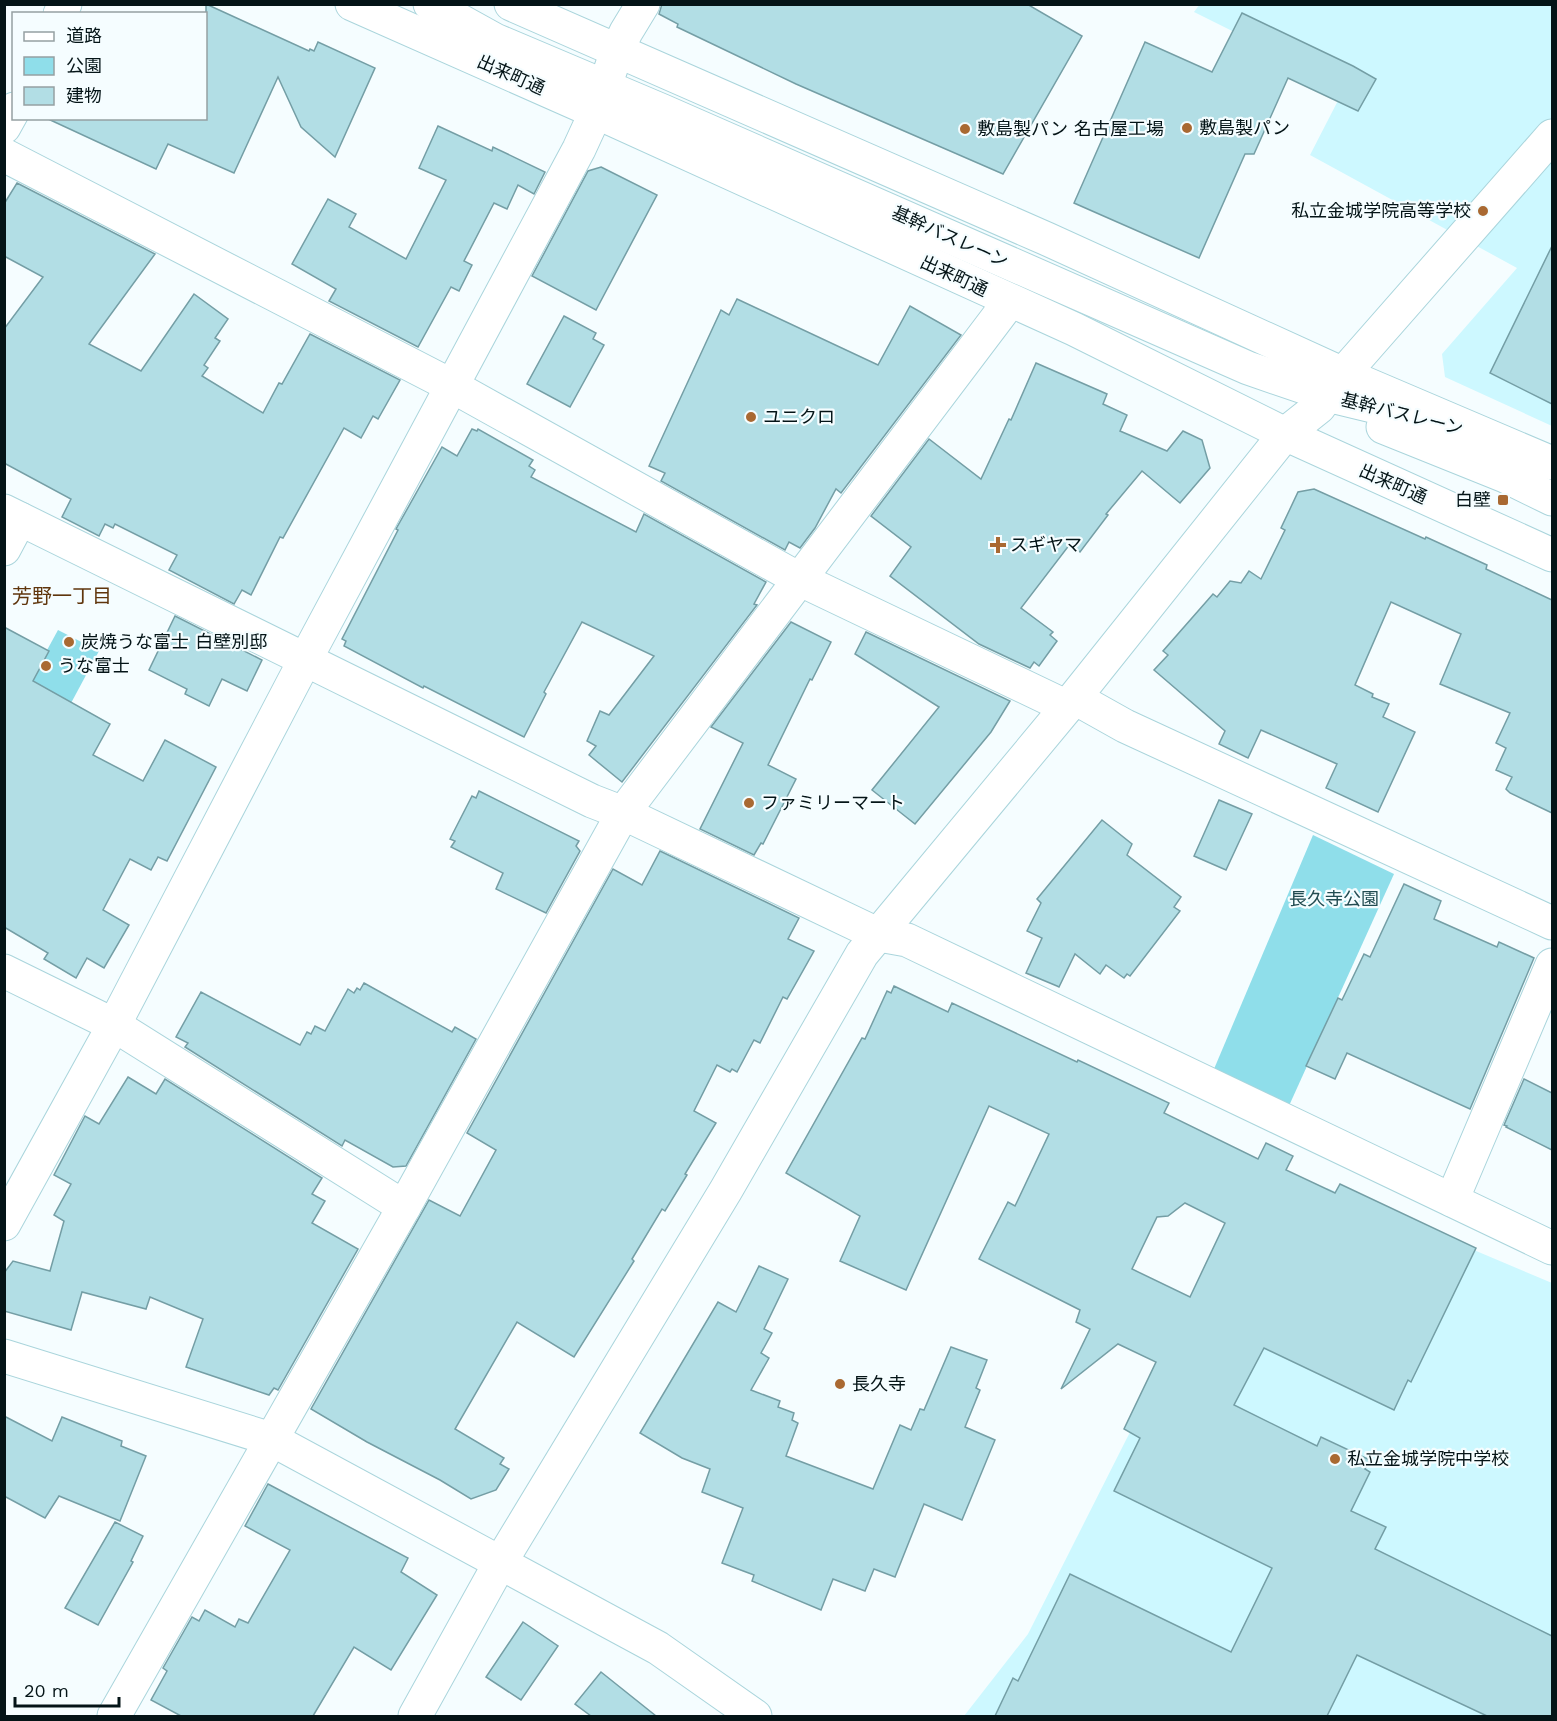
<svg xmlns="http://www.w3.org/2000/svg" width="1557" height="1721" font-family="'Work Sans','Noto Sans JP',sans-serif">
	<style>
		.built { fill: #cdf8ff }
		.green { fill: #8fdeea }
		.building { fill: #b2dee5; stroke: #749ea5; stroke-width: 1.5; fill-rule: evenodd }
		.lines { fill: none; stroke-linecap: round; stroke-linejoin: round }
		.minor-casing { stroke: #aad5dc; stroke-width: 35 }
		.major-casing { stroke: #aad5dc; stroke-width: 35 }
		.minor { stroke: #fff; stroke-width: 33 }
		.major { stroke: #fff; stroke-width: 33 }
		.poi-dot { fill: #a96932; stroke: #f5fdff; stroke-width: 2 }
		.labels { text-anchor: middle; stroke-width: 4.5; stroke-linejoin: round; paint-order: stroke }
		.street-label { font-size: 18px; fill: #041417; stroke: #f5fdff }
		.poi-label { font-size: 18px; fill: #041417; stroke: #f5fdff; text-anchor: start }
		.park-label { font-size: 18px; fill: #224c52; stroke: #f5fdff }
		.neighbourhood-label { font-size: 20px; fill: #5f350c; stroke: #f5fdff }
	</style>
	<rect width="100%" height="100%" fill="#f5fdff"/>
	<g class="built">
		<polygon points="1200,4 1552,5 1552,426 1445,377 1442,354 1517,268 1310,155 1345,87 1194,12"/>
		<polygon points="1327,1188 1552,1283 1552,1716 964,1716 1028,1634 1224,1246 1283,1278"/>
	</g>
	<g class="green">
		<polygon points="58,630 99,651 63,718 22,696"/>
		<polygon points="1313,835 1394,874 1288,1108 1214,1069"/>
	</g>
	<g class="building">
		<polygon points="206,4 309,51 310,49 314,51 318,42 375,68 335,157 301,127 278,77 234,173 168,144 156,169 46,118 206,118"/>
		<polygon points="662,4 1027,4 1082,36 1003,174 796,84 677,27 678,24 659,14"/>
		<polygon points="1242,13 1353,66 1376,79 1358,111 1288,78 1254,154 1245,154 1199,258 1074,203 1145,42 1212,72"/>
		<polygon points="438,126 492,151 493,147 545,172 534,194 518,185 507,209 494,203 464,261 472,265 459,291 451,287 418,347 329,301 336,289 292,264 328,199 356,214 349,227 406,259 446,180 419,168"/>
		<polygon points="601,167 657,195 596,310 532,276 588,171"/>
		<polygon points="17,183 155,254 89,344 141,371 194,294 228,319 215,338 220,341 204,365 208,368 202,376 263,413 279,383 282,384 310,334 400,380 378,419 373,416 361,438 344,428 283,538 280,537 251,595 242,590 234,604 169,570 177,555 115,524 113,528 105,524 99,536 62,517 71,499 4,463 4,329 43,277 4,256 4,204"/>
		<polygon points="1552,246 1552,404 1490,373"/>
		<polygon points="737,299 878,365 910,306 961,335 841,493 836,489 815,528 800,548 789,542 785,550 661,481 665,473 649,466 721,310 729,315"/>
		<polygon points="564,316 596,333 593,339 604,345 570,407 527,384"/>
		<polygon points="1036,363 1107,394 1103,404 1127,415 1120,431 1167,451 1183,431 1202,440 1210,468 1180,503 1142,471 1106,514 1108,515 1080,552 1070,544 1021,608 1053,632 1050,635 1057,641 1039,666 1034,662 1030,668 979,644 890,576 911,547 871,516 929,439 981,479 1009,419 1011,420"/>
		<polygon points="472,429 477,431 478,429 533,460 529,466 535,470 531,477 636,532 644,514 766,582 754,604 757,605 622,782 589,755 596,746 587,741 600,711 609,715 654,656 582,622 544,692 546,694 524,737 424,686 423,688 344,646 346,641 342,639 398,530 396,529 442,447 457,456"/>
		<polygon points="1314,489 1425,539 1426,537 1487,565 1486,569 1552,600 1552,813 1510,793 1506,789 1512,777 1496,770 1506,748 1496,743 1510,713 1440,684 1461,634 1391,602 1355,685 1373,694 1372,697 1389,704 1383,717 1415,732 1378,812 1326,788 1337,764 1261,730 1248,758 1219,744 1225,731 1154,670 1168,655 1163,651 1213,594 1217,597 1230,581 1241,583 1249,571 1261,579 1285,530 1281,528 1298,492"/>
		<polygon points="175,616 262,660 247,691 222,679 209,706 185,694 187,689 149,670"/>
		<polygon points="791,622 831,642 812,680 810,679 768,765 796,779 763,844 761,843 754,855 700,829 743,743 711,727"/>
		<polygon points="4,627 49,651 33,681 110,724 93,755 143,781 165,740 216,767 167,861 158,857 151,870 130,859 103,910 129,925 104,968 87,958 76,978 44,959 48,953 4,927"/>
		<polygon points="866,632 1010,701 991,732 915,824 872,790 939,707 855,654"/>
		<polygon points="479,791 579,841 576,846 580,851 546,913 496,889 503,873 451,847 455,841 450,839 472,796 476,798"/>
		<polygon points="1219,800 1252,814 1226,870 1194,856"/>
		<polygon points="1102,820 1132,844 1127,855 1181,897 1174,907 1180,911 1130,976 1127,974 1124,978 1106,965 1100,974 1075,954 1059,987 1057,986 1026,973 1042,938 1027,931 1041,903 1037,899"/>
		<polygon points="660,851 799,918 788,939 814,951 787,999 783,997 760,1043 754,1040 737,1072 732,1069 730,1072 717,1065 694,1111 716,1123 685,1174 687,1175 665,1211 662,1209 632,1259 634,1261 574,1357 517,1322 455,1429 504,1458 500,1464 509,1469 496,1490 471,1499 440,1480 367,1442 311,1409 429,1200 460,1216 496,1150 467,1133 613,869 642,885"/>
		<polygon points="1404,884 1441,901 1434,919 1497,947 1499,942 1534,958 1470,1109 1347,1053 1335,1079 1306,1066 1338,998 1342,1000 1364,954 1370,957"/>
		<polygon points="364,983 452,1032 455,1027 476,1039 406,1166 393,1167 345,1140 342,1146 185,1047 188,1043 176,1037 201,992 300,1045 307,1032 311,1034 315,1026 325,1031 348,989 354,993 357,988 360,990"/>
		<path d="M894,986L948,1012L952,1003L1077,1062L1078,1060L1169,1103L1164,1113L1258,1159L1266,1143L1293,1156L1286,1170L1335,1193L1340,1184L1476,1248L1411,1382L1408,1380L1394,1410L1264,1348L1234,1405L1317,1446L1321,1437L1370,1460L1365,1469L1370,1472L1351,1511L1386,1527L1375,1549L1552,1636V1716H1487L1357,1655L1327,1716H995L1013,1678L1018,1681L1070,1574L1231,1652L1272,1568L1114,1491L1140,1438L1124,1429L1156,1362L1118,1344L1061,1389L1090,1329L1076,1322L1080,1310L979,1259L1008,1202L1015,1206L1049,1134L989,1106L906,1290L840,1261L860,1216L786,1173L862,1038L865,1039L887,991L891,993ZM1185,1203L1225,1223L1190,1297L1132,1269L1157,1217L1168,1216Z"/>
		<polygon points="128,1077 156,1094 165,1079 322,1178 312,1194 325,1201 312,1223 358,1249 278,1390 274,1388 269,1395 186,1367 203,1319 150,1297 146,1309 82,1292 71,1330 4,1311 4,1273 13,1261 50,1271 64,1221 54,1215 71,1184 54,1175 85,1116 99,1124"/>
		<polygon points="1524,1079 1552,1093 1552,1150 1506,1127 1507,1126 1504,1125"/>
		<polygon points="759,1266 788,1279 764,1329 772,1333 761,1353 769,1358 751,1390 780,1401 778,1407 794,1413 792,1420 798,1423 786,1456 873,1489 900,1425 911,1430 920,1409 924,1410 951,1347 987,1360 976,1388 980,1390 965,1427 995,1440 962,1520 924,1504 895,1577 874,1569 865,1591 833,1579 821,1610 752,1581 754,1575 722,1563 743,1508 702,1492 710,1469 682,1458 640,1433 718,1302 736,1312"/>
		<polygon points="4,1416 52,1441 62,1417 122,1441 121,1446 146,1456 120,1521 59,1496 45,1518 4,1496"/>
		<polygon points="268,1484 408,1558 401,1572 437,1595 391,1670 354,1647 313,1716 181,1716 151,1700 167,1671 163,1668 192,1617 199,1621 205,1610 235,1627 239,1619 248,1623 290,1550 245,1526"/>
		<polygon points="115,1522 143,1536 131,1561 133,1562 98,1625 65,1608"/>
		<polygon points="523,1622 558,1646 521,1700 486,1677"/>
		<polygon points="601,1672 656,1716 591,1716 575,1704"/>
	</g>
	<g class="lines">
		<defs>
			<g id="minor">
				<polyline points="430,4 495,40 663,111 1248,368 1327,395 1426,419"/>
				<polyline points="60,14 65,4"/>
				<polyline points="4,127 14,109"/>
				<polyline points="4,155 452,386 799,579 1067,707"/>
				<polyline points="1383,427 1505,476 1552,499"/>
				<polyline points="4,511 592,801 623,813 879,935 907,940 1552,1248"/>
				<polyline points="4,549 20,519"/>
				<polyline points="1075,698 1125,726 1552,923"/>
				<polyline points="4,971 114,1025 404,1207"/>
				<polyline points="1452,1200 1552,965"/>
				<polyline points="4,1224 114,1025 305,660 579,149 596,112 617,51 626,32 643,4"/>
				<polyline points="4,1356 271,1439 658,1648 755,1716"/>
				<polyline points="114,1716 404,1207 623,813 1010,301"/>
				<polyline points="415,1716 500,1563 726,1190 862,954 1067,707 1285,434 1319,407 1343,374 1552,136"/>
			</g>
			<g id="major">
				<polyline points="352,4 596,112 1074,329 1285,434 1552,555"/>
				<polyline points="511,4 1047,239 1343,374 1552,463"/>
			</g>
		</defs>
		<use href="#minor" class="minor-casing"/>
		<use href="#major" class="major-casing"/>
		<use href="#minor" class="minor"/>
		<use href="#major" class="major"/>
	</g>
	<g class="poi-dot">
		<circle cx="1187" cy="128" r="6"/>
		<circle cx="965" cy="129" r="6"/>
		<circle cx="1483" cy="211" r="6"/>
		<circle cx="751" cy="417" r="6"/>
		<rect x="1497" y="494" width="12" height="12" rx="3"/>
		<path d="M995 536h6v6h6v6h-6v6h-6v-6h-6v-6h6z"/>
		<circle cx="69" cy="642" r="6"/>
		<circle cx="46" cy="666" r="6"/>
		<circle cx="749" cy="803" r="6"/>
		<circle cx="840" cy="1384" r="6"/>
		<circle cx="1335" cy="1459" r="6"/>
	</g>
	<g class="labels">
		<g class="street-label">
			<text transform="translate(511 75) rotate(24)" y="6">出来町通</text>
			<text transform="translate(950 237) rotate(24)" y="6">基幹バスレーン</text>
			<text transform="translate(954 276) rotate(25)" y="6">出来町通</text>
			<text transform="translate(1402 414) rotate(14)" y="6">基幹バスレーン</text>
			<text transform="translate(1393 484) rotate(24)" y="6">出来町通</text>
		</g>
		<g class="poi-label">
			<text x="1199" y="134">敷島製パン</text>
			<text x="977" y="135">敷島製パン 名古屋工場</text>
			<text x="1471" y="217" text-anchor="end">私立金城学院高等学校</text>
			<text x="763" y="423">ユニクロ</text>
			<text x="1491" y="506" text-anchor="end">白壁</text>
			<text x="1010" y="551">スギヤマ</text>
			<text x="81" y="648">炭焼うな富士 白壁別邸</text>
			<text x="58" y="672">うな富士</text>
			<text x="761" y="809">ファミリーマート</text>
			<text x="852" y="1390">長久寺</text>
			<text x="1347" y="1465">私立金城学院中学校</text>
		</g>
		<g class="park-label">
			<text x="1334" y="905">長久寺公園</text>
		</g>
		<g class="neighbourhood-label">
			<text x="62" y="603">芳野一丁目</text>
		</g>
	</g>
	<rect width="1557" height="1721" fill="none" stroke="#041417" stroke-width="12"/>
	<rect x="12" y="12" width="195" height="108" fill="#f5fdff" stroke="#95a0a2" stroke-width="1.5"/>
	<rect x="24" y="32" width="30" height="9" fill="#ffffff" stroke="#95a0a2" stroke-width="1.5"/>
	<text x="66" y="42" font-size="18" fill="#041417">道路</text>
	<rect x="24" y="57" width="30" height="18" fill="#8fdeea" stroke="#95a0a2" stroke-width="1.5"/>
	<text x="66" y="72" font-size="18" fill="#041417">公園</text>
	<rect x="24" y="87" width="30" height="18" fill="#b2dee5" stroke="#95a0a2" stroke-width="1.5"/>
	<text x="66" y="102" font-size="18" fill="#041417">建物</text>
	<path d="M15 1697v9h104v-9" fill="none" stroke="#041417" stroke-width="3"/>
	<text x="24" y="1697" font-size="18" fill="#041417" stroke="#f5fdff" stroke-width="4.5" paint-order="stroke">20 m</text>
</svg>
